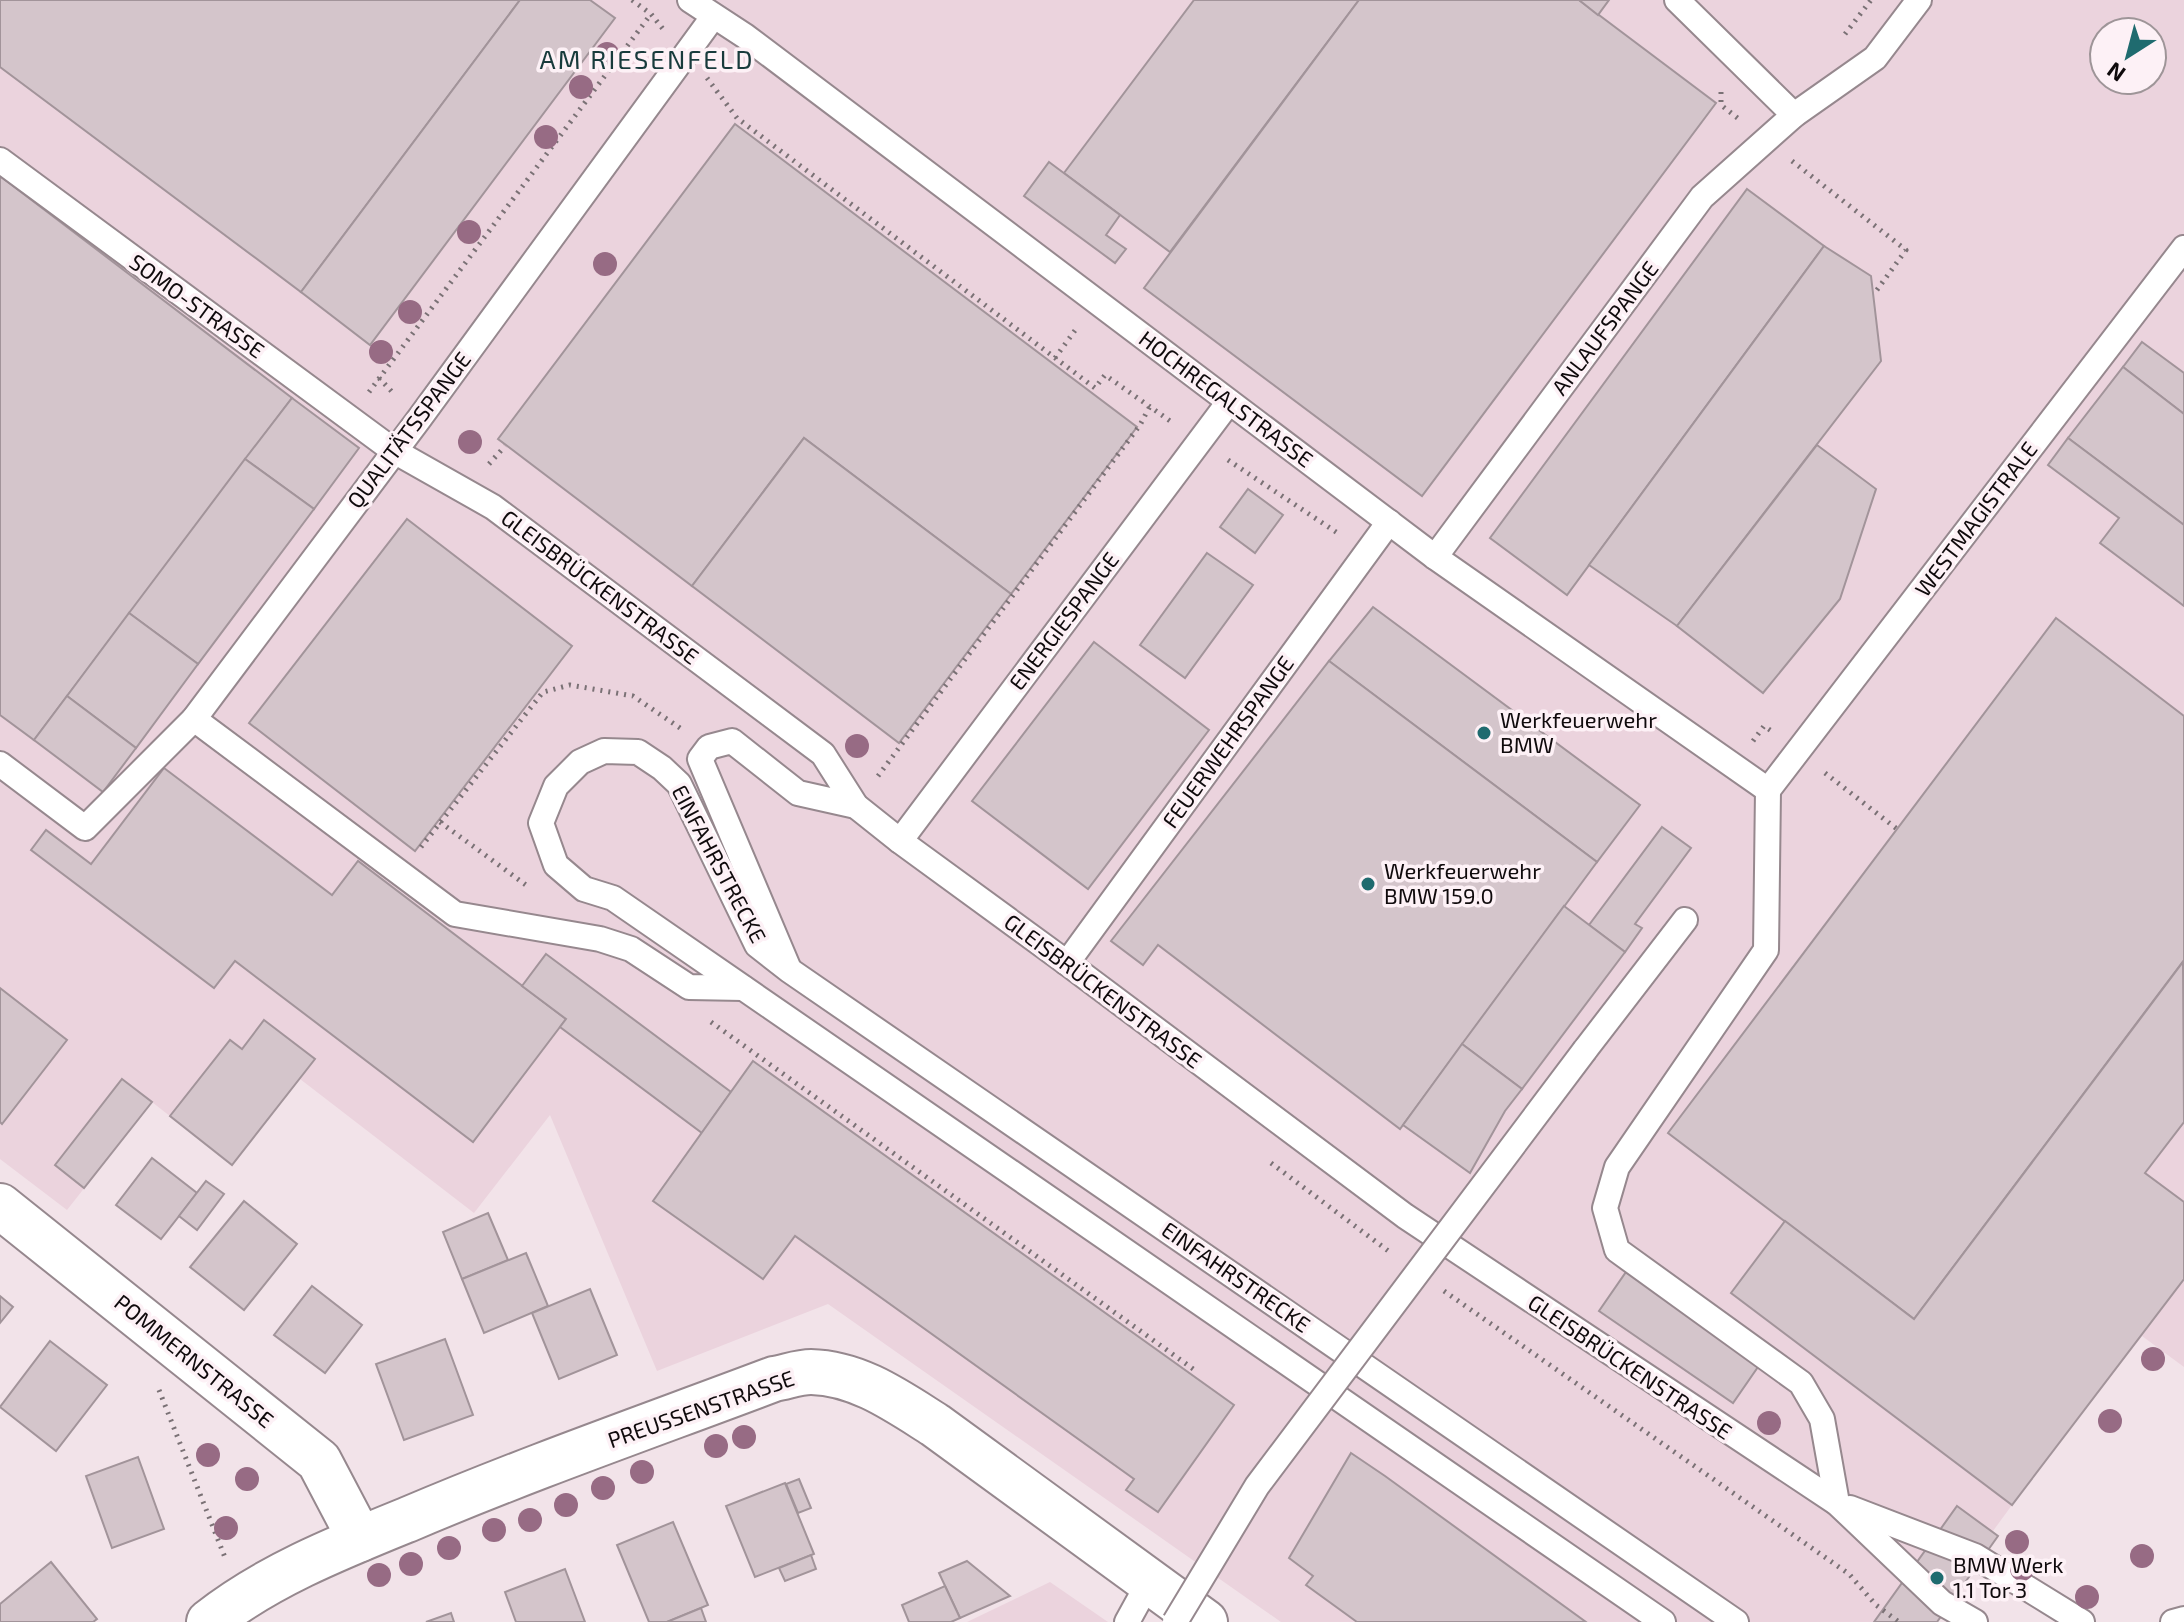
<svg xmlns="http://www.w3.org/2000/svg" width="2184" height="1622" font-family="'Exo 2',sans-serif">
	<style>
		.built { fill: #ebd3dd; fill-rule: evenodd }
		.building { fill: #d4c5cb; stroke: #a2949a; stroke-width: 2 }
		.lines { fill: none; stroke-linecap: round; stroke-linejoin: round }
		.service-casing { stroke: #96888e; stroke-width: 28 }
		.minor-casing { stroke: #96888e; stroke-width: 48 }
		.path { stroke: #7a7175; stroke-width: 5; stroke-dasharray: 2 6; stroke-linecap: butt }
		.service { stroke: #fff; stroke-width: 24 }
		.minor { stroke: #fff; stroke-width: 44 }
		.service-bridge-casing { stroke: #96888e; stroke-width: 28; stroke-linecap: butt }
		.service-bridge { stroke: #fff; stroke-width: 24 }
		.tree { fill: #976b84 }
		.poi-dot { fill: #1f6b6f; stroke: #fdf1f6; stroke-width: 3 }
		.labels { text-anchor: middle; stroke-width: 7; stroke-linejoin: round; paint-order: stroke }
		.street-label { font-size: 22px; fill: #0f0a0c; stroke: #fdf1f6 }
		.poi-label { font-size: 22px; fill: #0f0a0c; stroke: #fdf1f6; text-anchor: start }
		.quarter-label { font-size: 26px; letter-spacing: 2px; fill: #183b3c; stroke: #fdf1f6 }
	</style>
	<rect width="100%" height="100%" fill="#f2e3e9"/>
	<g class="built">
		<path d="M0,0H2184V1367L2142,1336L2012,1505L1993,1531L1998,1536L1937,1622H1281L828,1304L657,1371L550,1115L474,1213L300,1079L232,1165L152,1102L67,1210L0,1159ZM2104,32H2152V80H2104Z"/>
		<polygon points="1050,1582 1108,1622 967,1622"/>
	</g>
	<g class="building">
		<polygon points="0,0 520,0 301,292 0,67"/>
		<polygon points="520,0 590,0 615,18 370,345 301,292"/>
		<polygon points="1194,0 1359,0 1170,252 1064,173"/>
		<polygon points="1359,0 1579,0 1716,103 1422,496 1144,288"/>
		<polygon points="1579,0 1609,0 1598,15"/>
		<polygon points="735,124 1137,427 1011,594 804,438 692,586 498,439"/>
		<polygon points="1049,162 1120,215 1106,235 1126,249 1115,263 1024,196"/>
		<polygon points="0,176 292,398 34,740 0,715"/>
		<polygon points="1747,189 1824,246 1567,595 1490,538"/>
		<polygon points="1824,246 1871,276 1881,361 1677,626 1589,565"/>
		<polygon points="2142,342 2184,373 2184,414 2123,367"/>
		<polygon points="2123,367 2184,414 2184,525 2068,438"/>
		<polygon points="292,398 359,448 314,509 245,459"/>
		<polygon points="804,438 1011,594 899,743 692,586"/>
		<polygon points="2068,438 2184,525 2184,606 2100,543 2119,518 2048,465"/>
		<polygon points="1817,445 1876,489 1840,599 1763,693 1677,626"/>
		<polygon points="245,459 314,509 198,664 129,613"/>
		<polygon points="1248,489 1283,515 1255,553 1220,527"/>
		<polygon points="407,519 572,646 415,851 249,723"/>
		<polygon points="1207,553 1253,585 1185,678 1140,645"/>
		<polygon points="1373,607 1640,805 1597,862 1329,661"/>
		<polygon points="129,613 198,664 136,748 67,696"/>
		<polygon points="2056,618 2184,716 2184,960 1914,1319 1668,1133"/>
		<polygon points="1094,642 1209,730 1088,889 972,801"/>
		<polygon points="1329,661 1597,862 1400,1129 1158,945 1143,965 1111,941"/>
		<polygon points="67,696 136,748 103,792 34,740"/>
		<polygon points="164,768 332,895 358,861 566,1019 473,1142 235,961 214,988 31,850 46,830 91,864"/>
		<polygon points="1662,827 1691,848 1635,924 1642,928 1625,952 1589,925"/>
		<polygon points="1564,906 1625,952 1522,1089 1462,1044"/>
		<polygon points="546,954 731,1092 702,1133 560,1027 566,1019 522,986"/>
		<polygon points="2183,962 2184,1122 2145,1173 2184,1202 2184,1279 2012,1505 1731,1293 1785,1221 1914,1319"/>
		<polygon points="0,988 67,1040 2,1124 0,1122"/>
		<polygon points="264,1020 315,1059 232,1165 170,1116 230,1040 242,1049"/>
		<polygon points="1462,1044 1522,1089 1505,1111 1470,1173 1403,1125"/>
		<polygon points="753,1061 1234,1405 1158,1512 1126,1490 1134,1479 795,1236 763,1279 653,1201"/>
		<polygon points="122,1079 152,1102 84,1188 55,1165"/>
		<polygon points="152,1158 197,1193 161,1239 116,1205"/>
		<polygon points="206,1181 224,1194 197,1230 179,1216"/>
		<polygon points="244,1201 297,1244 244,1310 190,1267"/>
		<polygon points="488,1213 508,1260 462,1279 443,1232"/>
		<polygon points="526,1253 548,1306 484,1333 462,1279"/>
		<polygon points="1626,1272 1760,1364 1733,1403 1599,1311"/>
		<polygon points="312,1286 362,1325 325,1373 274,1335"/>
		<polygon points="590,1289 617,1355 559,1379 532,1313"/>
		<polygon points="0,1296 13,1307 0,1323"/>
		<polygon points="445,1339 473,1415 404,1440 376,1364"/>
		<polygon points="50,1341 107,1385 56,1451 0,1407"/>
		<polygon points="1351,1453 1385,1476 1586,1622 1357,1622 1306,1585 1313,1576 1289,1558"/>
		<polygon points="138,1457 164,1529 112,1548 86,1476"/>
		<polygon points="799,1479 811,1508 798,1513 786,1484"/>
		<polygon points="785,1483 814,1554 755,1577 726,1506"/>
		<polygon points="1957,1506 1998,1536 1937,1622 1874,1622"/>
		<polygon points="673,1522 708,1605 667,1622 649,1622 617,1545"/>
		<polygon points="811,1555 816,1569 785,1581 779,1568"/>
		<polygon points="967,1561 1010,1596 960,1618 939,1573"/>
		<polygon points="51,1562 97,1619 93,1622 0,1622 0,1604"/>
		<polygon points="565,1569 585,1622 516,1622 505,1592"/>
		<polygon points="945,1586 960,1618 951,1622 909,1622 902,1605"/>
		<polygon points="701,1608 706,1622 667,1622"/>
		<polygon points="451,1613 454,1622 426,1622"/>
	</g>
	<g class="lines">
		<defs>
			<g id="service">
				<polyline points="690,0 745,36 1435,557 1768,790"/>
				<polyline points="1677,0 1794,115"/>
				<polyline points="0,160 394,451 493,507 823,754 856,806 900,841 1067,963 1405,1216 1837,1503 1942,1603 1975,1622"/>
				<polyline points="1435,557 1702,197 1794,115 1875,58 1919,0"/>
				<polyline points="194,719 455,914 600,939 631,949 689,987 743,988"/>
				<polyline points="0,764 85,828 194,719 419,419 713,17"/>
				<polyline points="1768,790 1766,950 1617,1167 1605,1208 1617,1250 1801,1383 1822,1419 1837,1503"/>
				<polyline points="1768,790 2184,248"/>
				<polyline points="900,841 1229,402"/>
				<polyline points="1067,963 1389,522"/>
				<polyline points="788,967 700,759 709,747 732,741 798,793 856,806"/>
				<polyline points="1585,1050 1685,920"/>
				<polyline points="1850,1508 1975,1556 2082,1622"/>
				<polyline points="1127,1622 1149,1582"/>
				<polyline points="1663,1622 613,898 584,889 556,865 541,823 556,786 580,762 604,751 638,752 662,768 679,784 757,945 789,970 1736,1622"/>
				<polyline points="2173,1622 2184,1619"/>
			</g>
			<g id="minor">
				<polyline points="0,1206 319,1461 360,1539"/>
				<path d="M209,1622C267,1576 340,1547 409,1519C529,1468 652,1425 774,1379C786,1377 799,1372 811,1372C858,1373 897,1401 935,1425L1205,1622"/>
			</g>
		</defs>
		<use href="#service" class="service-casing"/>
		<use href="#minor" class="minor-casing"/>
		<g class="path">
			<polyline points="632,0 651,14 663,29"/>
			<polyline points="1845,34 1871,0"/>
			<polyline points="707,78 737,118 1095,388 1105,375 1173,423"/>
			<polyline points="1721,92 1721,105 1740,120"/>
			<polyline points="1792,161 1906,250 1874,294"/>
			<polyline points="1055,358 1076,329"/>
			<polyline points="379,378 395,395"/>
			<polyline points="369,392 651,14"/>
			<polyline points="1228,460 1339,534"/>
			<polyline points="489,464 505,446"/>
			<polyline points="1753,741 1764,726 1773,732"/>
			<polyline points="1825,773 1897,829"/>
			<polyline points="878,776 1140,425 1150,406"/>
			<polyline points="440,822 526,885"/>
			<polyline points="421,847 543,692 570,685 633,696 683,730"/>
			<polyline points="711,1022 1196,1371"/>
			<polyline points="1271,1163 1391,1253"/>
			<polyline points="1444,1291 1849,1574 1876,1605 1899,1622"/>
			<polyline points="159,1390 226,1560"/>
		</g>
		<use href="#service" class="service"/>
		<use href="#minor" class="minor"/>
		<defs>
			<polyline id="service-bridge" points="1175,1622 1257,1486 1585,1050"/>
		</defs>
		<use href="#service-bridge" class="service-bridge-casing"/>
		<use href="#service-bridge" class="service-bridge"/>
	</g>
	<g class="tree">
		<circle cx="607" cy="54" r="12"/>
		<circle cx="581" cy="87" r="12"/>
		<circle cx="546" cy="137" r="12"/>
		<circle cx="469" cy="232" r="12"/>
		<circle cx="605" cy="264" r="12"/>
		<circle cx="410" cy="312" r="12"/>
		<circle cx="381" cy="352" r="12"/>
		<circle cx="470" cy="442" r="12"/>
		<circle cx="857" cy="746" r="12"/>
		<circle cx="2153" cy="1359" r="12"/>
		<circle cx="2110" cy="1421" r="12"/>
		<circle cx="1769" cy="1423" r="12"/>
		<circle cx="744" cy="1437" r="12"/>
		<circle cx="716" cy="1446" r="12"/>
		<circle cx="208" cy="1455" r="12"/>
		<circle cx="642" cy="1472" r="12"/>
		<circle cx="247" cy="1479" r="12"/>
		<circle cx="603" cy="1488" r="12"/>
		<circle cx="566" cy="1505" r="12"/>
		<circle cx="530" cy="1520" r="12"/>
		<circle cx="226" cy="1528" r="12"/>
		<circle cx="494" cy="1530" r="12"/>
		<circle cx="2017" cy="1542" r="12"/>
		<circle cx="449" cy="1548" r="12"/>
		<circle cx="2142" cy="1556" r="12"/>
		<circle cx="411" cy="1564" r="12"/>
		<circle cx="2022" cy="1569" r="12"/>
		<circle cx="379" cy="1575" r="12"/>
		<circle cx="2087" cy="1597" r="12"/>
	</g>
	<g class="poi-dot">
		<circle cx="1484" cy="733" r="8"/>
		<circle cx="1368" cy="884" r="8"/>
		<circle cx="1937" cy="1578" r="8"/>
	</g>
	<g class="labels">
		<g class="street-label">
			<text transform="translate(197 306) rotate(36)" y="8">SOMO-STRASSE</text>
			<text transform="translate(1605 328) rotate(-53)" y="8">ANLAUFSPANGE</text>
			<text transform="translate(1226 399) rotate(37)" y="8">HOCHREGALSTRASSE</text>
			<text transform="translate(409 430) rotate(-53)" y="8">QUALITÄTSSPANGE</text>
			<text transform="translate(1976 519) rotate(-53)" y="8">WESTMAGISTRALE</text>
			<text transform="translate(600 587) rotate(37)" y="8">GLEISBRÜCKENSTRASSE</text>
			<text transform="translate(1064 621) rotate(-53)" y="8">ENERGIESPANGE</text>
			<text transform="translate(1228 742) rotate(-54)" y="8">FEUERWEHRSPANGE</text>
			<text transform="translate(719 864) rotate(62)" y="8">EINFAHRSTRECKE</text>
			<text transform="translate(1103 991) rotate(37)" y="8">GLEISBRÜCKENSTRASSE</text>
			<text transform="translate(1236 1277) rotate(35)" y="8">EINFAHRSTRECKE</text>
			<text transform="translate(194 1361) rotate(39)" y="8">POMMERNSTRASSE</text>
			<text transform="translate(1630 1367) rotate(34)" y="8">GLEISBRÜCKENSTRASSE</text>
			<text transform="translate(701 1409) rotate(-19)" y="8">PREUSSENSTRASSE</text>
		</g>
		<g class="poi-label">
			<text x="1500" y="728">Werkfeuerwehr<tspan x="1500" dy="25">BMW</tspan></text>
			<text x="1384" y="879">Werkfeuerwehr<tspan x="1384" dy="25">BMW 159.0</tspan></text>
			<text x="1953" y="1573">BMW Werk<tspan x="1953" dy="25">1.1 Tor 3</tspan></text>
		</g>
		<g class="quarter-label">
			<text x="647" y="69">AM RIESENFELD</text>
		</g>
	</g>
	<g transform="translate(2128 56) rotate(216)"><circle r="38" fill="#fdf1f6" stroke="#9e9598" stroke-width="2"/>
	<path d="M0-6L14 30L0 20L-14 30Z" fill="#1f6b6f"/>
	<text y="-12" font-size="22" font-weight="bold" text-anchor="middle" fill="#0f0a0c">N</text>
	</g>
</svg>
